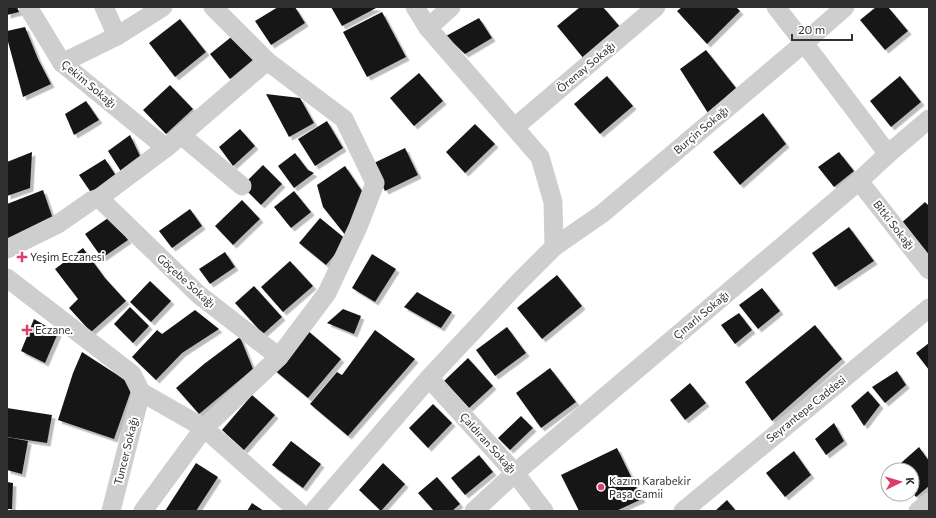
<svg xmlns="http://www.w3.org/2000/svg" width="936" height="518" font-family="Commissioner,sans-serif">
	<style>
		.building { fill: #181818; filter: url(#shadow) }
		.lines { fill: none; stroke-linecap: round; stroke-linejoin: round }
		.minor { stroke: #cecece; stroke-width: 19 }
		.poi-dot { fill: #dd3e69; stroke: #fff; stroke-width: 1.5 }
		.labels { text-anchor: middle; stroke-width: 4; stroke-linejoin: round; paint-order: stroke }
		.street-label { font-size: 11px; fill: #313131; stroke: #fff }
		.poi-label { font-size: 11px; fill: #313131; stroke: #fff; text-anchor: start }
	</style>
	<defs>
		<filter id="shadow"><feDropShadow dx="3.5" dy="3.5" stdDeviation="0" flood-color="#0004"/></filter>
	</defs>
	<rect width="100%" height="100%" fill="#fff"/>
	<g class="building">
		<polygon points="7,7 17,7 19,12 7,15"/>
		<polygon points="278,7 295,7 305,23 271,45 255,21"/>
		<polygon points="331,7 378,7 342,26"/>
		<polygon points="580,7 603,7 621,28 584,59 557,26"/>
		<polygon points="682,7 736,7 740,11 707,44 677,11"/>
		<polygon points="876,7 888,7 908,31 885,50 860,20"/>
		<polygon points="382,12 406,57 367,77 343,32"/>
		<polygon points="479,18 492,38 465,54 446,36"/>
		<polygon points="180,19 206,52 175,77 149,43"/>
		<polygon points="25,27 38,59 51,84 23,97 7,38 7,31"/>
		<polygon points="235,34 254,59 230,79 210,54"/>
		<polygon points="706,50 736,88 708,113 680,69"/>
		<polygon points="419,73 443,101 414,126 390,98"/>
		<polygon points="607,76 633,106 600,134 574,104"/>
		<polygon points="900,76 921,102 891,127 870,101"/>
		<polygon points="170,85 193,109 166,134 143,110"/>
		<polygon points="266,94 300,98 314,123 289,137"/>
		<polygon points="86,101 99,120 74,135 65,114"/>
		<polygon points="763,113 786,144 740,185 713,152"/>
		<polygon points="327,121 343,148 315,166 298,139"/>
		<polygon points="475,124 495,144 465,173 446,152"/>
		<polygon points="240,129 255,146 233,166 219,147"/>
		<polygon points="130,135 141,158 122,173 108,151"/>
		<polygon points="405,148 418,175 385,191 372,164"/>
		<polygon points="32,152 30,188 7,196 7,162"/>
		<polygon points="839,152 854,171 834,187 818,167"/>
		<polygon points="295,153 308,170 314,173 294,188 278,166"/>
		<polygon points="105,159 117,177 92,194 79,175"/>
		<polygon points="263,165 282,184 261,205 242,186"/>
		<polygon points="345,166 364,194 346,236 323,207 317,185"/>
		<polygon points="43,190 53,219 7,242 7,204"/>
		<polygon points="294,191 311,212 291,228 274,207"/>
		<polygon points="242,200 260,219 233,245 215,226"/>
		<polygon points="925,202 929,206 929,259 899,225"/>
		<polygon points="190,209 202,226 172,248 159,231"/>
		<polygon points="111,216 128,240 102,258 85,234"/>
		<polygon points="320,218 347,240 326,265 299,243"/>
		<polygon points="849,227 874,261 835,287 812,253"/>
		<polygon points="83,248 105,278 126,301 91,332 69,308 78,299 55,269"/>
		<polygon points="225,252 235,267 210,284 199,269"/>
		<polygon points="372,254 396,269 375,302 352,288"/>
		<polygon points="290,261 313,286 283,312 261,287"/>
		<polygon points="557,275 582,306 542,339 517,308"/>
		<polygon points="150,281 171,301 151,322 130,302"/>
		<polygon points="254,286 282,317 263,334 235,303"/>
		<polygon points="762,288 780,311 758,329 739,305"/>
		<polygon points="417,292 452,312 441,328 404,307"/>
		<polygon points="130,307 149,326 133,343 114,324"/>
		<polygon points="343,309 361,316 354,334 327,323"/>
		<polygon points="195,310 219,329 182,353 156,380 132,357 157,330 162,334"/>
		<polygon points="739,313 752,330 735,344 721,325"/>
		<polygon points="34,319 58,333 45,363 21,351"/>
		<polygon points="815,325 842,359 772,421 745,382"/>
		<polygon points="507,327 526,353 495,376 476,350"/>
		<polygon points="307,330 341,359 308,398 273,369"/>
		<polygon points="375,330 415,359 348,436 310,404 337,372 342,375"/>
		<polygon points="240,337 253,369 199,414 176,388 204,364"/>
		<polygon points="929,343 929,370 916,353"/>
		<polygon points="82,352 133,385 114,439 58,420 73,373"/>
		<polygon points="468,358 493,386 469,408 444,381"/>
		<polygon points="550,368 576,402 541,428 516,393"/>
		<polygon points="897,371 906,385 885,403 872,387"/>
		<polygon points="690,383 706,403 685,420 670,400"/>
		<polygon points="868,391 880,405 864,426 851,406"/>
		<polygon points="252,395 275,415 244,450 222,430"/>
		<polygon points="433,404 452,423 428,448 409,428"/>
		<polygon points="7,408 52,415 47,443 7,437"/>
		<polygon points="521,416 533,428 510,450 498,438"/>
		<polygon points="834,423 844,441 826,455 815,439"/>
		<polygon points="7,437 28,441 22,474 7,470"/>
		<polygon points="291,441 321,464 303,488 272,465"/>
		<polygon points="919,447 929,461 929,486 916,497 912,492 912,470 893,470"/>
		<polygon points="617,448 642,499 616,511 579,511 561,475"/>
		<polygon points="794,451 811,475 785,497 766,473"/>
		<polygon points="479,455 493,472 465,495 451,478"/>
		<polygon points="196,463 218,477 196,511 165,511"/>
		<polygon points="383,463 405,484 381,511 359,490"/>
		<polygon points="437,477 460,504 452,511 434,511 418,493"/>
		<polygon points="7,482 13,483 12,509 7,509"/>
		<polygon points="727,500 736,511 715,511"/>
		<polygon points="252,503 264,511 247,511"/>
	</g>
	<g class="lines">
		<g class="minor">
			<polyline points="28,7 62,63 166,148"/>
			<polyline points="104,7 117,36"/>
			<polyline points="776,7 804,43 888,154"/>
			<polyline points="428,28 451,7"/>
			<polyline points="62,63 117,36 163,7"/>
			<polyline points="515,127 656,7"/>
			<polyline points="181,135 242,186"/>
			<polyline points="859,181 929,270"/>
			<polyline points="99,198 198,294 279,357"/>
			<polyline points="554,247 603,213 804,43 845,7"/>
			<polyline points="7,249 58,224 91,201 99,198 166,148 267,61"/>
			<polyline points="7,278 132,374 141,392 204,428 298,511"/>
			<polyline points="429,378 515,473 544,511"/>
			<polyline points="111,511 141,392"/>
			<polyline points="143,511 204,428 279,357 327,293 358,227 375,183 344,119 267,61 213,7"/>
			<polyline points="314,511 429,378 517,284 554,247 553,202 540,157 428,28 415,7"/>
			<polyline points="474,511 515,473 859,181 888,154 929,119"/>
			<polyline points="683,511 929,308"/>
			<polyline points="918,511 929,502"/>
		</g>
	</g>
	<g class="poi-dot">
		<path d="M20 251h4v4h4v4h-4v4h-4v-4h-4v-4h4z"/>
		<path d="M25 324h4v4h4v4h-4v4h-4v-4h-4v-4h4z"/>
		<circle cx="601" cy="487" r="4"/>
	</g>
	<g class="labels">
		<g class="street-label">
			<text transform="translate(586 67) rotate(-40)" y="4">Örenay Sokağı</text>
			<text transform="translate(89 84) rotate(40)" y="4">Çekim Sokağı</text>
			<text transform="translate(701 130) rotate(-40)" y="4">Burçin Sokağı</text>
			<text transform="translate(894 225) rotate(52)" y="4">Bitki Sokağı</text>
			<text transform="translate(186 281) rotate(42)" y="4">Göçebe Sokağı</text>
			<text transform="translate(701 315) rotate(-40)" y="4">Çınarlı Sokağı</text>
			<text transform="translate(806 409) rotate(-39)" y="4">Seyrantepe Caddesi</text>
			<text transform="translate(488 443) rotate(48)" y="4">Çaldıran Sokağı</text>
			<text transform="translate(126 451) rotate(-76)" y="4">Tuncer Sokağı</text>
		</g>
		<g class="poi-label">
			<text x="30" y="261">Yeşim Eczanesi</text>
			<text x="35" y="334">Eczane.</text>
			<text x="609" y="485">Kazım Karabekir<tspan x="609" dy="13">Paşa Camii</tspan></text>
		</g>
	</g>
	<rect width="936" height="518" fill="none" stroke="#313131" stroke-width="16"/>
	<g transform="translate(900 482) rotate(85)"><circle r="19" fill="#ffffff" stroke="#adadad"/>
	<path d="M0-3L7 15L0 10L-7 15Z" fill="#dd3e69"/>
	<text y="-6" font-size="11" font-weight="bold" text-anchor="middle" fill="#313131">K</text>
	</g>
	<path d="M792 34v6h60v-6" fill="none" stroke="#313131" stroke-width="2"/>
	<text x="798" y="34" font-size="12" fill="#313131" stroke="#ffffff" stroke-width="3" paint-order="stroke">20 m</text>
</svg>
